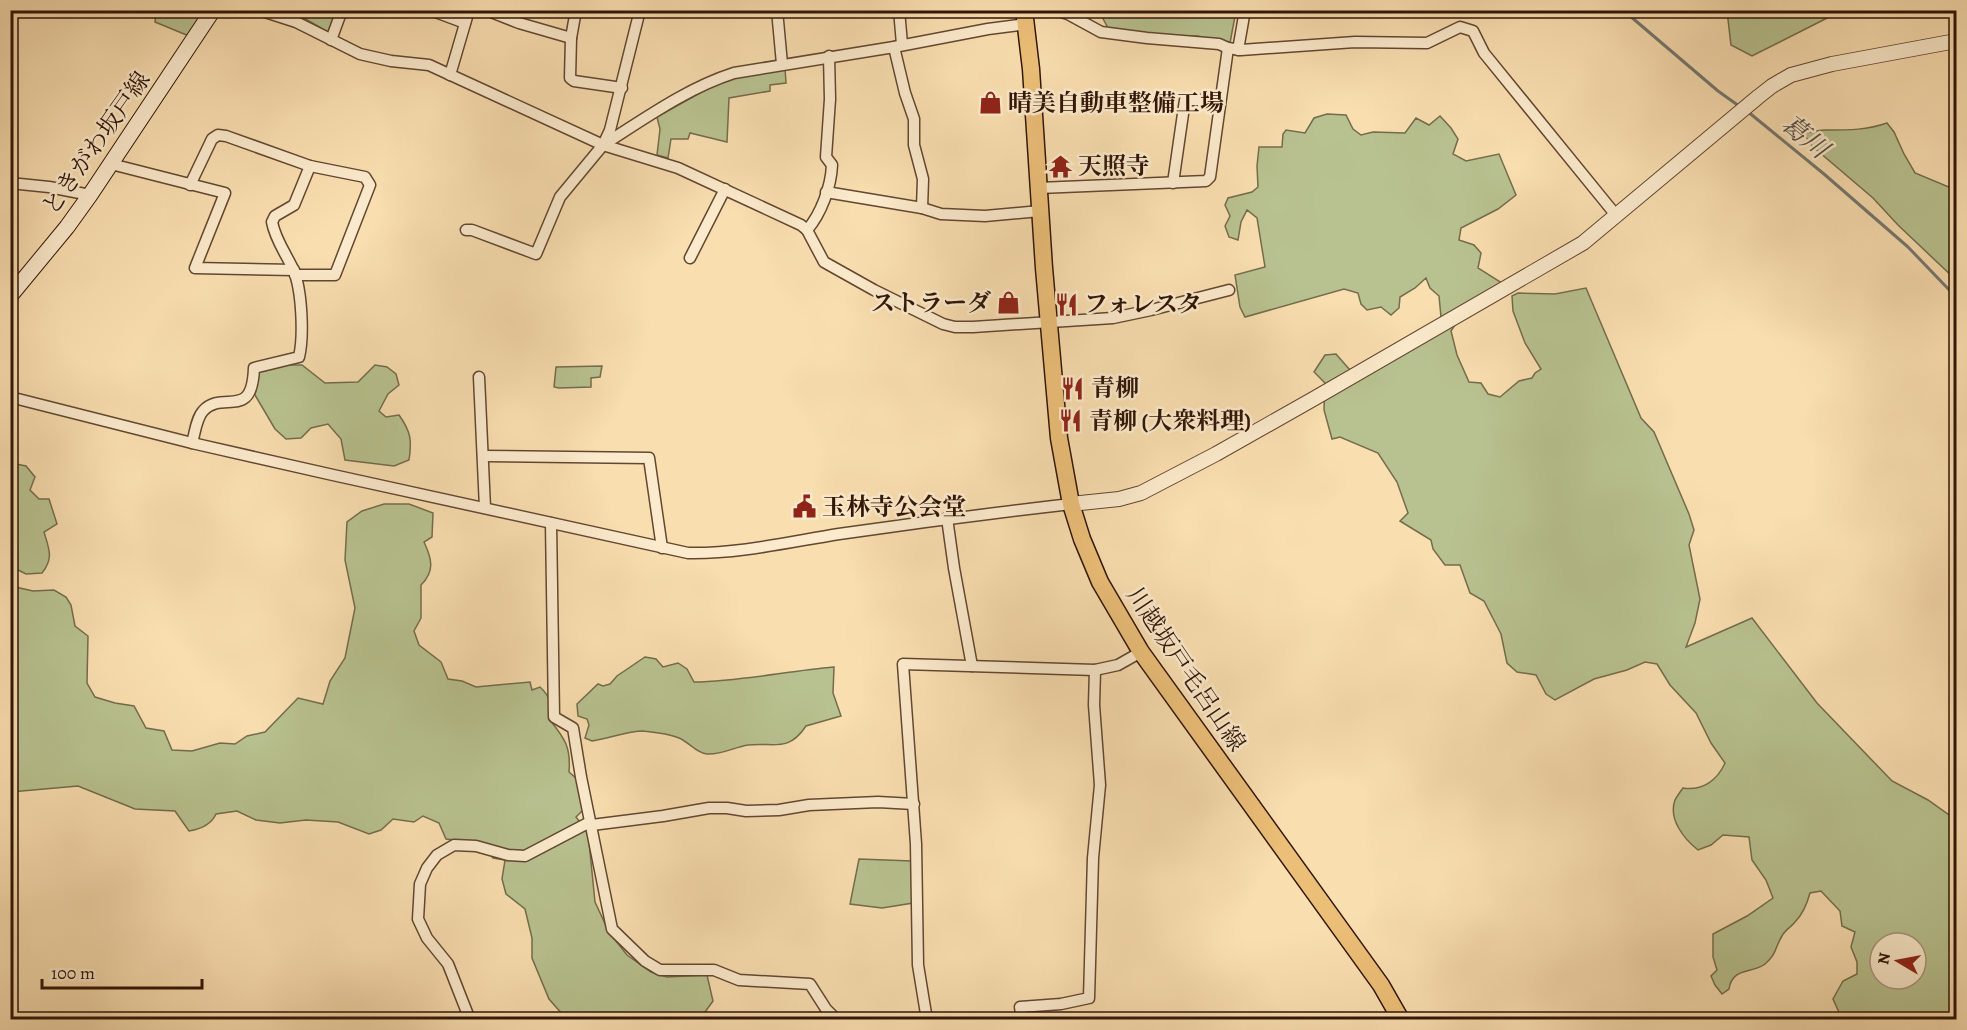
<svg xmlns="http://www.w3.org/2000/svg" width="1967" height="1030" font-family="Alegreya,'Noto Serif JP',serif">
	<style>
		.green { fill: #b8c290; stroke: #746c4c; stroke-width: 1.5; fill-rule: evenodd }
		.lines { fill: none; stroke-linecap: round; stroke-linejoin: round }
		.stream { stroke: #757771; stroke-width: 3 }
		.minor-casing { stroke: #624731; stroke-width: 13 }
		.tertiary-casing { stroke: #624731; stroke-width: 16 }
		.secondary-casing { stroke: #301507; stroke-width: 17 }
		.primary-casing { stroke: #301507; stroke-width: 19 }
		.minor { stroke: #fbeacc; stroke-width: 10 }
		.tertiary { stroke: #fbeacc; stroke-width: 14 }
		.secondary { stroke: #fbeacc; stroke-width: 15 }
		.primary { stroke: #ecbf78; stroke-width: 16 }
		.labels { text-anchor: middle; stroke-width: 5; stroke-linejoin: round; paint-order: stroke }
		.poi-label { font-size: 24px; font-weight: bold; fill: #301507; stroke: #fbeacc; text-anchor: start }
		.street-label { font-size: 24px; fill: #301507; stroke: #fbeacc }
		.water-label { font-size: 26px; font-style: italic; fill: #584e45; stroke: #fbeacc }
	</style>
	<rect width="100%" height="100%" fill="#f9deb0"/>
	<filter id="stains"><feTurbulence type="fractalNoise" baseFrequency=".00333" numOctaves="4"/><feColorMatrix values="0 0 0 0 .2 0 0 0 0 .09 0 0 0 0 .02 0 0 0 .5 -.17"/></filter>
	<radialGradient id="worn" r=".72"><stop offset=".6" stop-color="#630" stop-opacity="0"/><stop offset="1" stop-color="#630" stop-opacity=".3"/></radialGradient>
	<g class="green">
		<polygon points="156,11 205,11 189,36 155,22"/>
		<polygon points="280,11 336,11 328,32 302,17"/>
		<polygon points="1099,11 1236,11 1230,43 1197,36 1178,37 1108,28"/>
		<polygon points="1727,11 1727,10 1841,11 1752,56 1731,45"/>
		<polygon points="785,68 786,83 770,85 770,91 729,98 727,142 690,133 688,139 671,139 668,158 657,155 660,129 657,117 714,85 733,78"/>
		<path d="M1327,114L1346,115L1353,129L1361,135L1373,132L1405,133L1416,118L1429,125L1440,116L1451,128L1458,139L1453,154L1466,161L1499,154L1516,195L1498,209L1461,228L1459,240L1474,245L1481,253L1478,268L1502,283L1457,322L1451,331L1457,355L1469,382L1481,383L1488,394L1500,397L1519,381L1532,378L1535,373L1541,369L1525,343L1513,311L1512,296L1518,293L1555,294L1586,288L1641,418L1654,432L1689,514L1694,530L1689,545L1700,599L1695,623L1686,647L1752,618L1817,703L1892,781L1928,800L1956,820V1019H1842L1833,999L1843,981L1857,974V962L1851,947L1855,932L1842,926L1840,911L1821,891L1810,893C1807,904 1803,914 1795,922C1791,927 1785,930 1782,936C1775,947 1777,954 1765,964C1752,974 1732,967 1729,989L1722,994L1715,985L1711,976L1717,970L1713,957V934L1747,916L1773,898L1766,880L1752,860L1749,837L1723,835L1711,845L1698,850C1684,839 1668,819 1675,800C1677,796 1680,792 1683,788C1702,791 1717,781 1725,763L1711,743L1696,713L1670,685L1657,664L1645,662L1627,670L1594,679L1555,700L1546,694L1536,675L1517,672L1507,663L1501,634L1484,601L1470,593L1460,565H1445L1433,549L1431,540L1400,521L1408,513L1397,482L1378,453L1340,437L1332,439L1324,410L1325,383L1314,372L1325,355L1336,354L1350,370L1366,376L1422,342L1441,317L1439,296L1430,288L1426,278L1415,288L1400,297L1399,308L1391,315L1381,307L1367,310L1361,304L1358,293L1344,289L1245,317L1240,307L1235,275L1265,267L1257,218L1247,210L1241,222L1238,240L1229,237L1225,226L1230,216L1225,205L1228,198L1252,192L1258,187L1257,166L1259,147H1282L1283,134L1286,130L1305,133L1314,118ZM1880,943H1916V979H1880Z"/>
		<path d="M1887,123L1894,132L1904,154L1915,173L1956,190V280L1898,225L1873,198L1812,146L1803,133C1812,133 1820,129 1828,130C1849,130 1867,130 1887,123Z"/>
		<path d="M278,365H302L325,383L358,382L375,365L387,367L396,374L399,385L388,394L379,411L386,417L399,415C411,432 412,440 409,460L394,466L345,460L341,439L328,424L311,428L301,438L286,439L275,429L255,395L259,371Z"/>
		<polygon points="602,366 600,377 591,378 591,387 559,388 554,387 556,367"/>
		<path d="M16,464L26,466L35,477L30,490L39,499H49L57,524L44,532C49,549 54,558 42,573L26,574L16,569L11,573L10,469Z"/>
		<path d="M384,504H409L433,513L432,537L424,542C432,559 435,571 421,585V618L414,631L419,645L441,662L448,679L462,681L476,687L530,682L532,690L540,687C551,697 552,706 550,720C565,739 571,747 569,772L577,779L584,809L576,817L588,832L595,902L609,932L627,955L651,972L667,977L707,975L713,1001L700,1019L594,1020L589,1016L563,1015L549,999L532,958V938L525,909L506,894L502,879L505,860L493,858L482,843L446,839L439,823L423,816L414,822L393,819L381,830L369,834L338,822L306,820L280,823L256,820L237,811L216,814C211,825 201,829 189,831L175,811L135,809L78,786L11,792L10,584L11,586L33,591L54,590L66,597L71,605L75,626L88,636L87,683L95,697L115,703L134,706L146,728L164,731L172,750L192,751L220,743L235,744L247,736L265,732L298,698L323,704L330,681L345,658L355,608L345,560L347,522L362,511Z"/>
		<path d="M645,657L656,659L663,667L678,663L687,669L694,682C742,681 787,671 834,667L833,693L841,716L806,726C788,753 774,742 748,745C735,747 721,755 707,754C696,753 689,742 679,738C670,734 653,732 643,731C627,731 608,739 592,741L585,738L589,725L587,719L578,716L577,704L598,684L603,686L610,684L617,676Z"/>
		<polygon points="859,859 912,861 913,903 882,908 850,904"/>
	</g>
	<g class="lines">
		<g class="stream">
			<polyline points="1623,10 1718,91 1739,106"/>
			<polyline points="1747,111 1824,174 1908,247 1956,297"/>
		</g>
		<defs>
			<g id="minor">
				<polyline points="259,10 296,22 360,54 391,61 429,65 603,145 678,168 801,225 807,230 824,262 874,290 943,324 955,327 973,327 1113,318 1151,310 1229,290"/>
				<polyline points="430,10 465,23"/>
				<polyline points="486,10 519,23 571,38"/>
				<polyline points="576,10 571,38 570,78 574,81 622,88"/>
				<polyline points="777,10 782,64"/>
				<polyline points="899,10 902,44"/>
				<polyline points="1055,10 1068,14 1101,32 1147,38 1219,44 1228,48 1241,50 1355,42 1427,43 1460,27 1473,31 1484,53 1615,214"/>
				<polyline points="1025,12 1044,10"/>
				<polyline points="331,40 342,10"/>
				<polyline points="894,47 905,93 914,119 914,145 923,179 922,208"/>
				<polyline points="1238,50 1245,10"/>
				<polyline points="450,75 469,10"/>
				<path d="M603,145C644,119 687,88 734,73L894,47L988,29L1027,24"/>
				<polyline points="111,164 225,193 195,268 294,270"/>
				<polyline points="10,183 49,187 90,195"/>
				<polyline points="1173,183 1185,100 1220,100"/>
				<polyline points="190,185 212,139 218,135 226,136 310,166 365,177 370,185 335,275 295,275"/>
				<polyline points="1039,188 1206,181 1210,177 1228,48"/>
				<polyline points="826,192 922,208 941,214 985,216 1040,211"/>
				<polyline points="466,230 472,230 536,254 560,197 603,145 610,130 640,10"/>
				<path d="M807,230C821,214 831,187 832,165L826,157L830,99L829,56"/>
				<polyline points="690,258 725,189"/>
				<polyline points="479,377 485,508"/>
				<path d="M10,397L192,443L333,475L688,553C738,554 789,542 839,534C916,523 993,513 1071,504"/>
				<path d="M192,443C195,433 196,419 203,411C223,389 252,422 254,368L299,357C304,336 302,289 293,269C286,254 275,239 272,222L275,216L294,205L310,166"/>
				<polyline points="483,456 649,458 662,548"/>
				<polyline points="947,518 954,568 972,666"/>
				<polyline points="551,523 554,717 573,728 581,777 612,929 645,961 660,970 714,970 739,980 810,984 826,1009 837,1020"/>
				<polyline points="470,1020 448,964 427,938 418,919 420,884 427,868 437,855 454,845 476,846 508,855 525,856 588,823 592,825 663,816 709,808 727,808 746,811 779,810 809,805 878,802 914,804"/>
				<polyline points="927,1020 918,965 916,844 903,664 1095,670 1118,665 1141,652"/>
				<polyline points="1022,1020 1020,1007 1061,1004 1089,998 1093,858 1100,785 1094,705 1095,670"/>
			</g>
			<polyline id="tertiary" points="1071,504 1119,499 1141,493 1216,454 1315,398 1583,243 1758,97 1772,86 1791,75 1832,64 1956,41"/>
			<polyline id="secondary" points="10,296 67,227 90,195 213,10"/>
			<polyline id="primary" points="1024,10 1031,69 1044,268 1059,438 1071,504 1082,539 1100,582 1141,652 1381,985 1401,1020"/>
		</defs>
		<use href="#minor" class="minor-casing"/>
		<use href="#tertiary" class="tertiary-casing"/>
		<use href="#secondary" class="secondary-casing"/>
		<use href="#primary" class="primary-casing"/>
		<use href="#minor" class="minor"/>
		<use href="#tertiary" class="tertiary"/>
		<use href="#secondary" class="secondary"/>
		<use href="#primary" class="primary"/>
	</g>
	<defs>
		<symbol id="shop-bare" viewBox="-9 -9 18 18"><path d="M-5-2.5h2.3a2.7 3.5 0 0 1 5.4 0H5L5.5 6h-11ZM-1.5-2.5h3a1.5 2.3 0 0 0-3 0Z" fill="#8f2418" stroke="#fbeacc" stroke-width="2.5" paint-order="stroke"/></symbol>
		<symbol id="temple-bare" viewBox="-9 -9 18 18"><path d="M0-6L5-2H3V0L6.5 2.5H4V6H1.5V3h-3V6H-4V2.5H-6.5L-3 0V-2H-5Z" fill="#8f2418" stroke="#fbeacc" stroke-width="2.5" paint-order="stroke"/></symbol>
		<symbol id="restaurant-bare" viewBox="-9 -9 18 18"><path d="M-5-6h1v4h1v-4h1v4h1v-4h1v5L-1.5 .5V6h-2V.5L-5-1ZM5-6V6H3V1.5H1.5Q1.5-4 5-6Z" fill="#8f2418" stroke="#fbeacc" stroke-width="2.5" paint-order="stroke"/></symbol>
		<symbol id="civic-bare" viewBox="-9 -9 18 18"><path d="M-.6-6.5H3V-4.5H.6V-3L4-1V1h2V6H-6V1h2V-1L-.6-3ZM-1.2 2.5V6h2.4V2.5Z" fill="#8f2418" stroke="#fbeacc" stroke-width="2.5" paint-order="stroke"/></symbol>
	</defs>
	<g fill-rule="evenodd">
		<use href="#shop-bare" x="974" y="86" width="33" height="33"/>
		<use href="#temple-bare" x="1044" y="150" width="33" height="33"/>
		<use href="#shop-bare" x="992" y="286" width="33" height="33"/>
		<use href="#restaurant-bare" x="1050" y="288" width="33" height="33"/>
		<use href="#restaurant-bare" x="1056" y="372" width="33" height="33"/>
		<use href="#restaurant-bare" x="1054" y="404" width="33" height="33"/>
		<use href="#civic-bare" x="788" y="490" width="33" height="33"/>
	</g>
	<g class="labels">
		<g class="poi-label">
			<text x="1008" y="111">晴美自動車整備工場</text>
			<text x="1078" y="174">天照寺</text>
			<text x="991" y="311" text-anchor="end">ストラーダ</text>
			<text x="1084" y="312">フォレスタ</text>
			<text x="1091" y="396">青柳</text>
			<text x="1089" y="429">青柳 (大衆料理)</text>
			<text x="822" y="515">玉林寺公会堂</text>
		</g>
		<g class="street-label">
			<text transform="translate(96 143) rotate(-55)" y="8">ときがわ坂戸線</text>
			<text transform="translate(1186 669) rotate(56)" y="8">川越坂戸毛呂山線</text>
		</g>
		<g class="water-label">
			<text transform="translate(1805 136) rotate(39)" y="9">葛川</text>
		</g>
	</g>
	<rect width="1967" height="1030" fill="none" stroke="#f9deb0" stroke-width="36"/>
	<rect x="12" y="12" width="1943" height="1006" fill="none" stroke="#301507" stroke-width="3"/>
	<rect x="18" y="18" width="1931" height="994" fill="none" stroke="#301507" stroke-width="1.5"/>
	<g transform="translate(1898 961) rotate(280)"><circle r="28" fill="#fbeacc" stroke="#aa957d" stroke-width="1.5"/>
	<path d="M0-4.5L10 22L0 15L-10 22Z" fill="#8f2418"/>
	<text y="-9" font-size="16" font-weight="bold" text-anchor="middle" fill="#301507">N</text>
	</g>
	<path d="M42 979v9h160v-9" fill="none" stroke="#301507" stroke-width="3"/>
	<text x="51" y="979" font-size="18" fill="#301507" stroke="#fbeacc" stroke-width="4.5" paint-order="stroke">100 m</text>
	<rect width="100%" height="100%" filter="url(#stains)"/>
	<rect width="100%" height="100%" fill="url(#worn)"/>
</svg>
